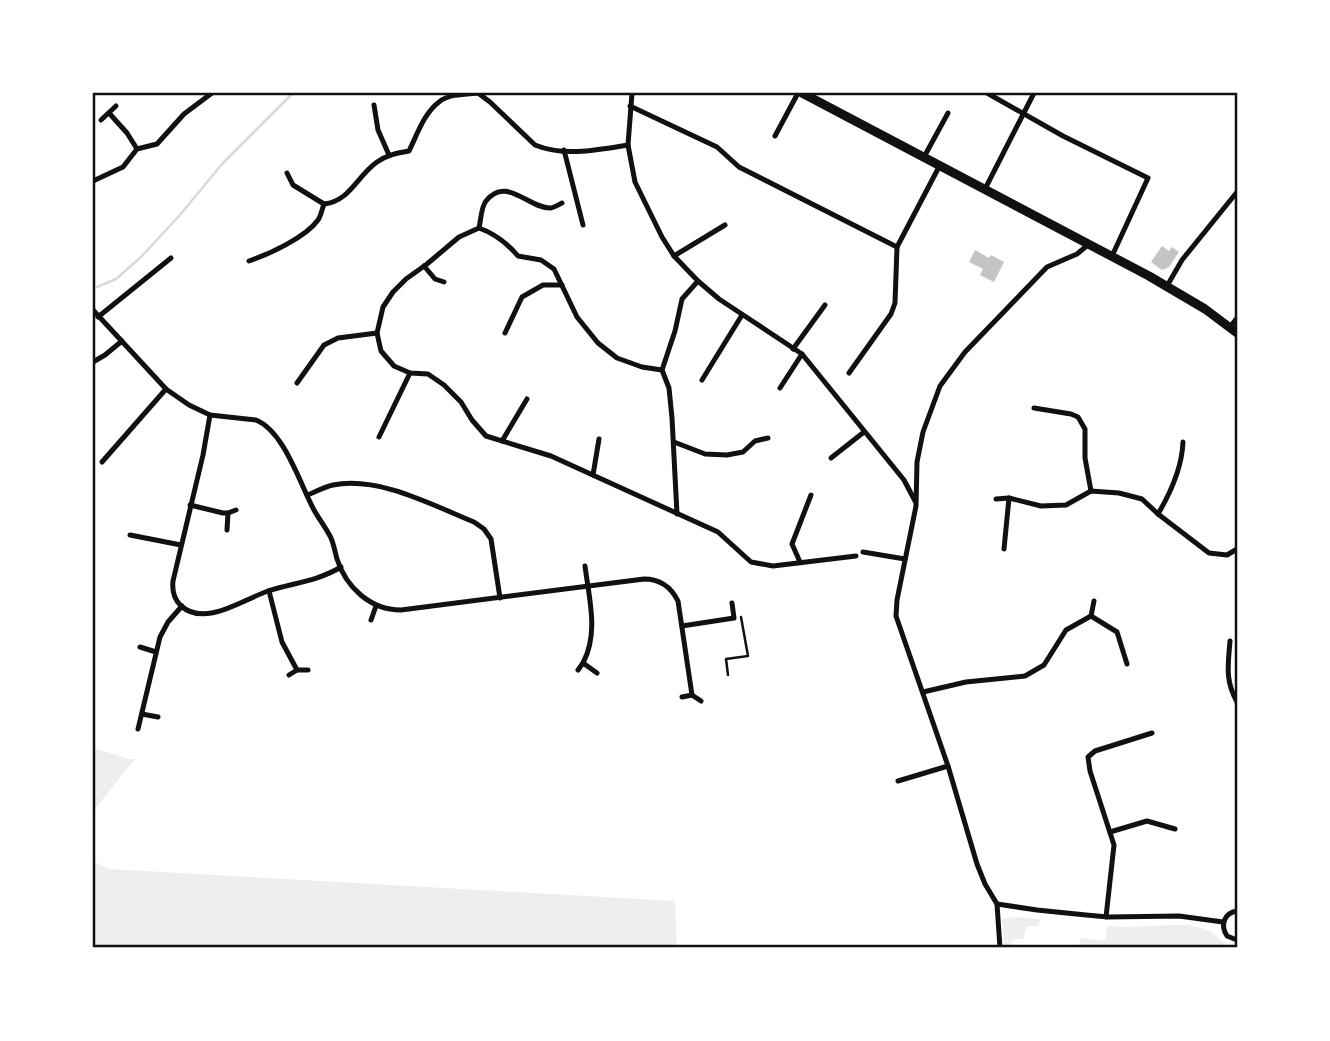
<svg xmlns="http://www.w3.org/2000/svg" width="1330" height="1041" font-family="Inter,sans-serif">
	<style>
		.green { fill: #eee }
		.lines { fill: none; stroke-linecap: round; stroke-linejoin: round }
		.stream { stroke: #d9d9d9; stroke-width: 2.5 }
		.building { fill: #c4c4c4 }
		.service { stroke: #111; stroke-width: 2.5 }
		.minor { stroke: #111; stroke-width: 5 }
		.trunk { stroke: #111; stroke-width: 9 }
		.neatline { fill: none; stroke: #111; stroke-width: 2.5 }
	</style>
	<rect width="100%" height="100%" fill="#fff"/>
	<g class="green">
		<polygon points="93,748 129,759 135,759 93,811"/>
		<polygon points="93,861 109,869 675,901 677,948 93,948"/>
		<polygon points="1017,917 1040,919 1038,926 1027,926 1023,939 1012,939 1011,948 1004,948 1002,919"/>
		<polygon points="1170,925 1190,925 1202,928 1211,932 1227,945 1237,948 1079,948 1080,938 1105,941 1107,926 1127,927"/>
	</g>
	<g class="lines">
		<g class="stream">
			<polyline points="97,287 116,279 141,257 179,216 222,164 293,93"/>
			<polyline points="93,585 93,595"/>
		</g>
	</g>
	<g class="building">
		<polygon points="1162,246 1169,251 1172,247 1179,252 1169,267 1162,270 1151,262"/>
		<polygon points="975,250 989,258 991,255 1004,262 994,282 980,275 983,269 969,262"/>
	</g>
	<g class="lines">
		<polyline class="service" points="728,675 726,659 748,656 741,617"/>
		<g class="minor">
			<polyline points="632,93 628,145 635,182 662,237 674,256 698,281 719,299 802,354 904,480 915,501"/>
			<polyline points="987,93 1063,136 1148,178 1112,256"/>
			<polyline points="374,105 378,130 389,155"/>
			<polyline points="630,106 717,147 739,167 897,247"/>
			<polyline points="109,113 127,133 137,149"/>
			<polyline points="101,120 116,106"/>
			<polyline points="775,136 798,93"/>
			<polyline points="564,150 583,225"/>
			<polyline points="924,157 948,113"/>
			<polyline points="287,173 293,185 324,204"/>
			<polyline points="93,181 123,167 137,149 157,144 184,114 212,93"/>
			<polyline points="985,189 1034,93"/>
			<polyline points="479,228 459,237 427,264 406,279 393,292 383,307 377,333 381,351 394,366 410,373 428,374 444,385 461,402 472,420 486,436 551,456 718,532 751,562 773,566 856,556"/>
			<path d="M479,228C496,234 507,243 518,256L541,260L554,269L577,317L598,343L617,358L642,367L662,370"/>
			<path d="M479,228C481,220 481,207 486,201C506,175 529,209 551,208C553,208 560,204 562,203"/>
			<polyline points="674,256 725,225"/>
			<path d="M249,261C269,254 305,238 318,220C321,216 322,209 324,204C349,202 357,176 377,162C387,155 397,153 409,151C417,135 424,113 439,102C448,94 466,94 478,93L490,102L535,145C564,157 598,150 628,145"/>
			<polyline points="424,266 435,279 444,282"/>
			<polyline points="1167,286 1182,260 1237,192"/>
			<path d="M93,310L166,389L189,405L210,415L256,420C284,431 300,484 314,510C319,519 326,528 331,538C334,545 335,552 337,559C346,587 370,610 401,610L644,579C660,579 671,587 678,601L692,695"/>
			<polyline points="98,317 171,258"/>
			<polyline points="1230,327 1237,318"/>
			<polyline points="505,333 522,297 543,285 562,285"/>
			<polyline points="793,349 825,305"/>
			<polyline points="93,362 105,355 122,341"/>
			<polyline points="849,373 891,314 895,303 897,247 940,165"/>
			<polyline points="702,380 742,315"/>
			<polyline points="297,383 324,345 338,338 377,333"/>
			<polyline points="780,388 802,354"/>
			<polyline points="1034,408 1071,414 1078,417 1085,429 1085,458 1091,491"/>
			<path d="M210,415L203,455L173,581C172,590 174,599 181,606C205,627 242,600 268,591C293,583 318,581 341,567"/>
			<polyline points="379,437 410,373"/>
			<polyline points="502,441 527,399"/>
			<polyline points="674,442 705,454 727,455 743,452 755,441 768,438"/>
			<polyline points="831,458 864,432"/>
			<polyline points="102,462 166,389"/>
			<polyline points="593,475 599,439"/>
			<path d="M307,495C315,492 324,487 333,485C379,476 432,505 474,522L484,529L491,539L500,598"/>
			<polyline points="1009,498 1041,506 1066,505 1091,491 1119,493 1142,499 1158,514 1209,553 1227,555 1237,549"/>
			<polyline points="996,499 1009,498 1004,549"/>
			<polyline points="190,505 223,513 228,513 236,510"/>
			<polyline points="677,514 672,418 669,388 662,370 675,331 682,299 698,281"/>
			<path d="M1158,514C1171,492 1182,467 1183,442"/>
			<polyline points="227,530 228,513"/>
			<polyline points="130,535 181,545"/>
			<polyline points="863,552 905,559"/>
			<polyline points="800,562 792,544 811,495"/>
			<polyline points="269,591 282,642 297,670"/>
			<polyline points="1091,616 1094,601"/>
			<polyline points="371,620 376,606"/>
			<polyline points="682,626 734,618 732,603"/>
			<path d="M1230,641C1228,666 1225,680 1237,702"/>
			<polyline points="140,647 156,652"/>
			<path d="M583,663C599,633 589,598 585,566"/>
			<polyline points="578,670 583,663 597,673"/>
			<polyline points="289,675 297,670 308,670"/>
			<polyline points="923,692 966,682 1025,676 1044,665 1066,630 1091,616 1117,632 1127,664"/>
			<polyline points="682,697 692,695 701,701"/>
			<polyline points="142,714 158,717"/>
			<polyline points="138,729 160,637 168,622 182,606"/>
			<polyline points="898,781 948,766"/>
			<polyline points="1110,832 1147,821 1175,829"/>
			<polyline points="997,904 1037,910 1086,915 1108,917 1179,916 1223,922"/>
			<path d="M1237,911C1224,913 1220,925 1227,936L1237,940"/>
			<polyline points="1106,917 1114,845 1090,771 1088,757 1095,751 1152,733"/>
			<polyline points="1000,948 997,904 985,884 977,864 948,766 896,616 897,600 916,506 917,462 923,432 940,386 965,352 1047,267 1077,254 1089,244"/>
		</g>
		<polyline class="trunk" points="802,93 1149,276 1205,309 1237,333"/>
	</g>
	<rect width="1330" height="1041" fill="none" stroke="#ffffff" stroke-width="189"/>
	<rect x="94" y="94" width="1142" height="852" class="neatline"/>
</svg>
